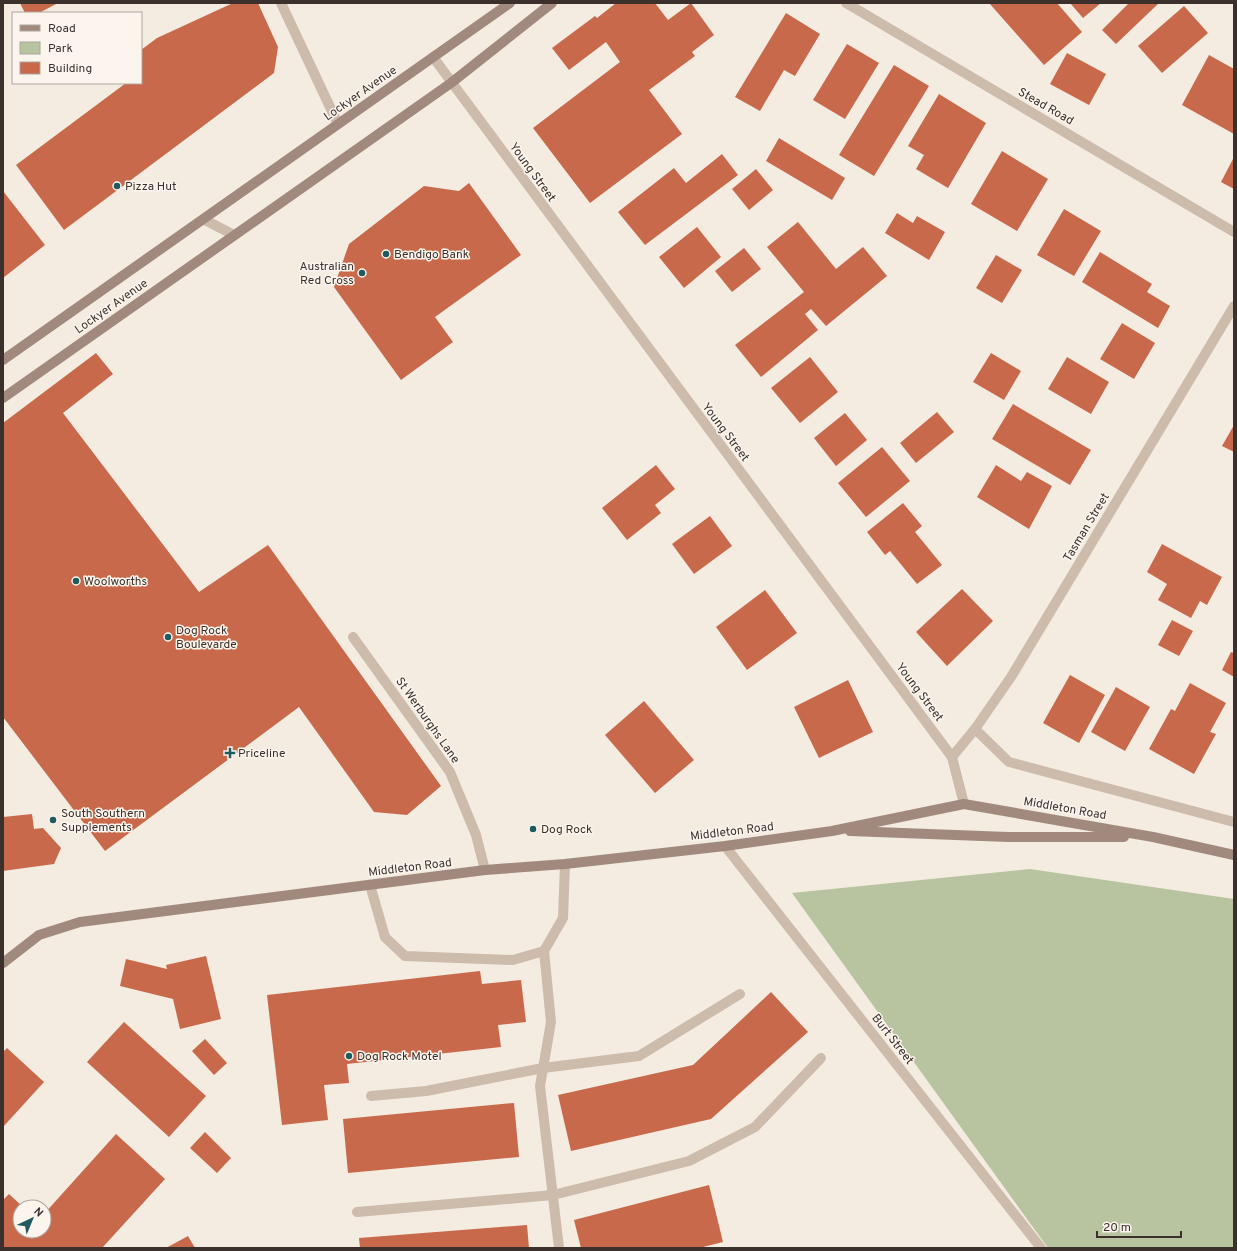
<svg xmlns="http://www.w3.org/2000/svg" width="1237" height="1251" font-family="Overpass,sans-serif">
	<style>
		.green { fill: #b8c4a0 }
		.building { fill: #c8694b }
		.lines { fill: none; stroke-linecap: round; stroke-linejoin: round }
		.lane { stroke: #cdbbac; stroke-width: 10 }
		.street { stroke: #cdbbac; stroke-width: 10 }
		.secondary { stroke: #a18a7d; stroke-width: 10 }
		.poi-dot { fill: #1f5a5e; stroke: #fbf5ee; stroke-width: 1.5 }
		.labels { text-anchor: middle; stroke-width: 3; stroke-linejoin: round; paint-order: stroke }
		.street-label { font-size: 12px; fill: #3b302b; stroke: #fbf5ee }
		.poi-label { font-size: 12px; fill: #3b302b; stroke: #fbf5ee; text-anchor: start }
	</style>
	<rect width="100%" height="100%" fill="#f4ebe1"/>
	<polygon class="green" points="1030,869 1234,899 1234,1248 1048,1248 792,893"/>
	<g class="building">
		<polygon points="20,3 58,3 39,13 25,13"/>
		<polygon points="233,3 258,3 278,47 274,73 64,230 16,165 126,83 141,83 141,50 157,38"/>
		<polygon points="616,3 655,3 668,20 691,3 714,35 692,52 695,56 649,90 682,134 590,203 533,128 620,62 606,42 569,70 552,48 595,16 597,18"/>
		<polygon points="989,3 1057,3 1082,32 1044,65"/>
		<polygon points="1070,3 1101,3 1083,18"/>
		<polygon points="1129,3 1159,3 1116,44 1102,30"/>
		<polygon points="1184,6 1208,33 1162,73 1138,46"/>
		<polygon points="786,13 820,34 795,76 784,70 760,111 735,97"/>
		<polygon points="847,44 879,63 845,119 813,100"/>
		<polygon points="1067,53 1106,74 1089,105 1050,84"/>
		<polygon points="1209,55 1234,69 1234,134 1182,105"/>
		<polygon points="894,65 929,86 874,176 839,155"/>
		<polygon points="939,94 986,123 948,188 916,169 924,155 908,146"/>
		<polygon points="779,138 845,178 832,200 766,161"/>
		<polygon points="1002,151 1048,179 1017,231 971,204"/>
		<polygon points="722,154 738,175 645,245 618,212 674,168 686,183"/>
		<polygon points="1234,157 1234,189 1221,182"/>
		<polygon points="756,169 773,190 749,210 732,189"/>
		<polygon points="469,183 521,255 435,317 453,342 401,380 334,287 349,244 424,186 459,191"/>
		<polygon points="3,191 45,245 3,278"/>
		<polygon points="1064,209 1101,231 1074,276 1037,255"/>
		<polygon points="897,213 913,223 917,216 945,232 929,260 885,233"/>
		<polygon points="798,222 836,269 863,247 887,276 826,326 811,309 805,314 818,330 761,377 735,345 804,292 767,247"/>
		<polygon points="697,227 721,257 684,288 659,257"/>
		<polygon points="744,248 761,269 732,292 715,271"/>
		<polygon points="1100,252 1152,284 1147,292 1170,306 1158,328 1082,282"/>
		<polygon points="996,255 1022,270 1002,303 976,288"/>
		<polygon points="1122,323 1155,343 1134,379 1100,359"/>
		<polygon points="96,353 113,374 63,413 199,592 268,545 441,786 407,815 374,812 299,707 105,851 3,717 3,423"/>
		<polygon points="991,353 1021,371 1004,400 973,382"/>
		<polygon points="810,357 838,392 800,423 771,388"/>
		<polygon points="1067,357 1109,382 1091,414 1048,389"/>
		<polygon points="1013,404 1091,450 1070,485 992,439"/>
		<polygon points="937,412 954,432 916,463 900,443"/>
		<polygon points="845,413 867,440 836,466 814,438"/>
		<polygon points="1234,425 1234,452 1222,446"/>
		<polygon points="882,447 910,481 866,517 838,483"/>
		<polygon points="656,465 675,489 655,505 661,513 627,540 602,508"/>
		<polygon points="996,465 1021,481 1027,472 1052,486 1029,529 977,497"/>
		<polygon points="903,503 922,526 915,532 942,565 917,584 890,551 885,555 867,532"/>
		<polygon points="710,516 732,546 694,574 672,544"/>
		<polygon points="1162,544 1222,577 1207,605 1200,601 1191,618 1158,600 1167,584 1147,572"/>
		<polygon points="962,589 993,621 947,666 916,632"/>
		<polygon points="765,590 797,633 747,670 716,627"/>
		<polygon points="1172,620 1193,631 1179,656 1158,645"/>
		<polygon points="1231,652 1234,653 1234,677 1222,670"/>
		<polygon points="1070,675 1105,695 1079,743 1043,723"/>
		<polygon points="848,680 873,732 819,758 794,707"/>
		<polygon points="1190,683 1226,703 1210,732 1216,734 1194,774 1149,749 1171,709 1175,711"/>
		<polygon points="1116,687 1150,707 1125,751 1091,732"/>
		<polygon points="644,701 694,760 655,793 605,735"/>
		<polygon points="32,814 34,829 43,828 61,848 54,864 3,871 3,817"/>
		<polygon points="206,956 221,1019 180,1029 173,999 120,986 126,959 167,969 166,965"/>
		<polygon points="480,971 482,984 521,980 526,1022 498,1025 501,1047 347,1064 349,1083 324,1085 328,1120 282,1125 267,995"/>
		<polygon points="771,992 808,1032 711,1119 571,1151 558,1095 693,1065"/>
		<polygon points="124,1022 206,1096 169,1137 87,1062"/>
		<polygon points="205,1039 227,1063 214,1075 192,1051"/>
		<polygon points="7,1048 44,1082 3,1127 3,1052"/>
		<polygon points="514,1103 519,1157 348,1173 343,1119"/>
		<polygon points="205,1132 231,1158 217,1173 190,1148"/>
		<polygon points="116,1134 165,1179 102,1248 3,1248 3,1200 9,1194 23,1207 20,1207 20,1231 44,1231 44,1214"/>
		<polygon points="709,1185 723,1242 699,1248 581,1248 574,1220"/>
		<polygon points="527,1225 529,1248 360,1248 359,1238"/>
		<polygon points="188,1236 195,1248 166,1248"/>
	</g>
	<g class="lines">
		<g class="lane">
			<polyline points="975,729 1009,762 1234,822"/>
			<polyline points="370,885 385,937 405,956 513,960 544,951 563,918 565,864"/>
			<polyline points="544,951 551,1022 540,1086 559,1248"/>
			<polyline points="371,1096 426,1091 543,1068 639,1056 740,994"/>
			<polyline points="357,1212 553,1195 689,1161 755,1127 821,1058"/>
		</g>
		<g class="street">
			<polyline points="281,3 338,124"/>
			<polyline points="846,3 1234,232"/>
			<polyline points="433,57 952,757 964,804"/>
			<polyline points="205,220 234,235"/>
			<polyline points="353,637 450,772 476,835 485,870"/>
			<polyline points="952,757 975,729 1011,677 1234,306"/>
			<polyline points="725,846 1041,1248"/>
		</g>
		<g class="secondary">
			<polyline points="3,360 510,3"/>
			<polyline points="3,398 451,83 552,3"/>
			<polyline points="850,831 1008,837 1124,837"/>
			<polyline points="3,963 39,935 80,922 485,870 565,864 725,846 832,831 964,804 1153,837 1234,855"/>
		</g>
	</g>
	<g class="poi-dot">
		<circle cx="117" cy="186" r="4"/>
		<circle cx="386" cy="254" r="4"/>
		<circle cx="362" cy="273" r="4"/>
		<circle cx="76" cy="581" r="4"/>
		<circle cx="168" cy="637" r="4"/>
		<path d="M228 747h4v4h4v4h-4v4h-4v-4h-4v-4h4z"/>
		<circle cx="53" cy="820" r="4"/>
		<circle cx="533" cy="829" r="4"/>
		<circle cx="349" cy="1056" r="4"/>
	</g>
	<g class="labels">
		<g class="street-label">
			<text transform="translate(360 93) rotate(-35)" y="4">Lockyer Avenue</text>
			<text transform="translate(1046 106) rotate(30)" y="4">Stead Road</text>
			<text transform="translate(533 172) rotate(54)" y="4">Young Street</text>
			<text transform="translate(111 306) rotate(-35)" y="4">Lockyer Avenue</text>
			<text transform="translate(726 432) rotate(53)" y="4">Young Street</text>
			<text transform="translate(1086 527) rotate(-59)" y="4">Tasman Street</text>
			<text transform="translate(920 692) rotate(53)" y="4">Young Street</text>
			<text transform="translate(428 720) rotate(55)" y="4">St Werburghs Lane</text>
			<text transform="translate(1065 808) rotate(10)" y="4">Middleton Road</text>
			<text transform="translate(732 831) rotate(-7)" y="4">Middleton Road</text>
			<text transform="translate(410 867) rotate(-7)" y="4">Middleton Road</text>
			<text transform="translate(893 1039) rotate(52)" y="4">Burt Street</text>
		</g>
		<g class="poi-label">
			<text x="125" y="190">Pizza Hut</text>
			<text x="394" y="258">Bendigo Bank</text>
			<text x="354" y="270" text-anchor="end">Australian<tspan x="354" dy="14">Red Cross</tspan></text>
			<text x="84" y="585">Woolworths</text>
			<text x="176" y="634">Dog Rock<tspan x="176" dy="14">Boulevarde</tspan></text>
			<text x="238" y="757">Priceline</text>
			<text x="61" y="817">South Southern<tspan x="61" dy="14">Supplements</tspan></text>
			<text x="541" y="833">Dog Rock</text>
			<text x="357" y="1060">Dog Rock Motel</text>
		</g>
	</g>
	<rect width="1237" height="1251" fill="none" stroke="#3b302b" stroke-width="8"/>
	<rect x="12" y="12" width="130" height="72" fill="#fbf5ee" stroke="#aea6a0"/>
	<rect x="20" y="25" width="20" height="6" fill="#a18a7d" stroke="#aea6a0"/>
	<text x="48" y="32" font-size="12" fill="#3b302b">Road</text>
	<rect x="20" y="42" width="20" height="12" fill="#b8c4a0" stroke="#aea6a0"/>
	<text x="48" y="52" font-size="12" fill="#3b302b">Park</text>
	<rect x="20" y="62" width="20" height="12" fill="#c8694b" stroke="#aea6a0"/>
	<text x="48" y="72" font-size="12" fill="#3b302b">Building</text>
	<g transform="translate(32 1219) rotate(44)"><circle r="19" fill="#fbf5ee" stroke="#aea6a0"/>
	<path d="M0-3L7 15L0 10L-7 15Z" fill="#1f5a5e"/>
	<text y="-6" font-size="11" font-weight="bold" text-anchor="middle" fill="#3b302b">N</text>
	</g>
	<path d="M1097 1231v6h84v-6" fill="none" stroke="#3b302b" stroke-width="2"/>
	<text x="1103" y="1231" font-size="12" fill="#3b302b" stroke="#fbf5ee" stroke-width="3" paint-order="stroke">20 m</text>
</svg>
